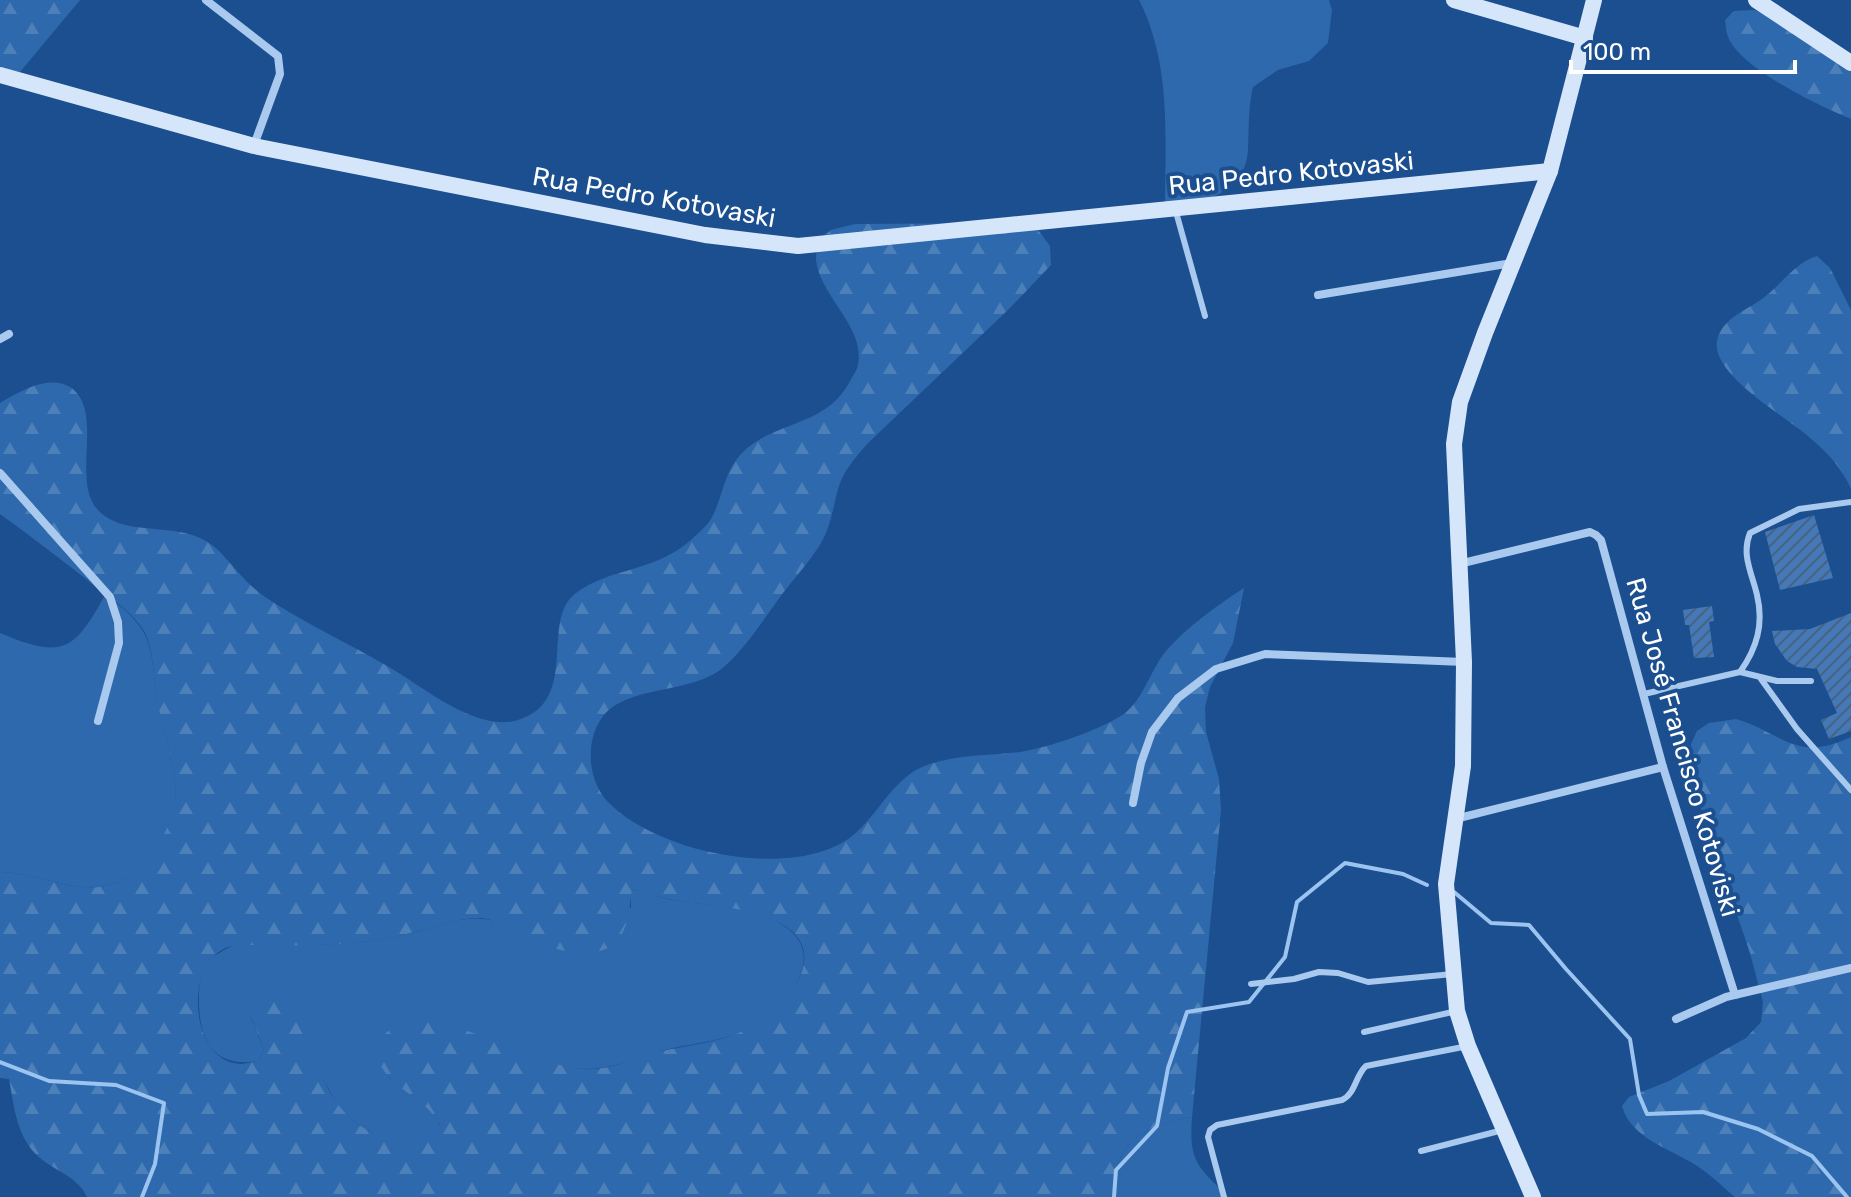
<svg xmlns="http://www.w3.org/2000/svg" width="1851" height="1197" font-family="Rubik,sans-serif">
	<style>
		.grass { fill: #2e69ad }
		.forest { fill: url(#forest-firs); fill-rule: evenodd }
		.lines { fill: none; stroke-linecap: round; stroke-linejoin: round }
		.stream { stroke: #9cc4f0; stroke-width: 4 }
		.building { fill: url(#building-hatch) }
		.lane { stroke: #a9c9ee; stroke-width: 6 }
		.street { stroke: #a9c9ee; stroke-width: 8 }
		.secondary { stroke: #d6e6fa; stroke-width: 16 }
		.labels { text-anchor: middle; stroke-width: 8; stroke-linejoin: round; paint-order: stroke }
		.street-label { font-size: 26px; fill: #fff; stroke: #1b4f8f }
	</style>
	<defs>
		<pattern id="forest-firs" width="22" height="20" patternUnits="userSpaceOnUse" patternTransform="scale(2)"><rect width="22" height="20" fill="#2e69ad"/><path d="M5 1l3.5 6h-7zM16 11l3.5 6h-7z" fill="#4d80b9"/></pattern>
		<pattern id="building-hatch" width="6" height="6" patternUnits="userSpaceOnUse" patternTransform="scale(2)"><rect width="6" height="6" fill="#4478b7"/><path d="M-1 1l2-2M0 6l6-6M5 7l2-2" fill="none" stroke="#486282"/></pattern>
	</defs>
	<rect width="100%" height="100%" fill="#1b4f8f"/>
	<g class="grass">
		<path d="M1139,0H1329L1332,10L1328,43L1309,61L1278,70L1253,87C1248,108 1249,127 1248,149C1246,195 1202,202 1165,210C1165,139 1172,65 1139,0Z"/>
		<path d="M105,595C120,605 135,617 144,633C155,653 153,682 158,704C171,764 195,806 147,858C137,868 127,880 113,884C78,896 37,872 0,872V633C62,659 74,652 105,595Z"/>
		<path d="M631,889C645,892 658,897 672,900C708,906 753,905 784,926C833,958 780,1015 743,1031C720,1041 697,1043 673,1048C643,1055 616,1069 585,1069C544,1068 501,1044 464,1030L388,1077L432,1110L440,1126C413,1152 363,1136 341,1109C332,1098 328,1083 317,1073C297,1054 273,1036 251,1018L264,1050L259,1061C210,1069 198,1037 199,994C200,982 202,964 214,956C220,953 229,946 235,945C253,940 294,946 314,945C346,944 379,941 411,933C438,927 465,913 494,921L631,908Z"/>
		<path d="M1192,1117C1189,1163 1197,1165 1228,1197H1114C1113,1142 1142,1126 1192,1117Z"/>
	</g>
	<g class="forest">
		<polygon points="0,0 80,0 20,72 0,68"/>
		<path d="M1754,10L1778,17L1851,61V119C1819,106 1744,70 1729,39C1726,33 1726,26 1725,20L1734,11Z"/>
		<path d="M1033,223L1050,246L1051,265L1010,308L868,443C856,457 843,471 838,489C833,507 831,526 821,543C811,560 796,576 783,593C765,617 748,645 725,666C691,696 626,683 601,719C585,743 588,780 607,801C656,853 792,881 851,837C877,817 891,781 922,767C953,754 987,756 1020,752C1047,748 1104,729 1125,713C1144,698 1151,669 1166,651C1189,625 1215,607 1244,588L1233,643L1210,687L1205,707L1206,732L1219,779L1221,810L1192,1117C1142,1126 1113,1142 1114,1197H87C78,1177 57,1172 40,1158C17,1139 14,1107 9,1079L0,1078V872C37,872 77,896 113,884C127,880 137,868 146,858C195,806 171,765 158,705C153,683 155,653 145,633C134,613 114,601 96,587C65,562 33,538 0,514V403C19,392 48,374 70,387C105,410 71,479 97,509C125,541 183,517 217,549C233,565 245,583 265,597C304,623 348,643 389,667C422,686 477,733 518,720C581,701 539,620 576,593C611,567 656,572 692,539C698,533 706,527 711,519C723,498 724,470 743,452C774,421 825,427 849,383C851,378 857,371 858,365C866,327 818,294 816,259C816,253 818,246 819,239L831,230L855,224ZM632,889C645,893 659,897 673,900C702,905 735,906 763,916C830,938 805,987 763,1019C731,1043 690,1044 653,1053C629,1060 609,1071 583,1069C526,1065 449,1005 395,1027C388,1030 382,1037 376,1042C376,1089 421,1089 440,1125C429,1136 416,1138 400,1137C332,1135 323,1069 296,1021C291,1012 281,1006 274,999L253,1004L251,1017L264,1050L259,1061C253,1062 246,1064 241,1064C184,1062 183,944 241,945C283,945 326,947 368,941C382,939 397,937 410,933C434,928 457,917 481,918C493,919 504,926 515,931C541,944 578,962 608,948C629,937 629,909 632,889Z"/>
		<path d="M1817,256L1830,268L1851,310V489C1842,468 1827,452 1809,437C1787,417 1705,372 1718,337C1724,319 1744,311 1759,301C1779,288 1794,263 1817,256Z"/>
		<path d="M1736,719C1785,734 1796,763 1851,737V1197H1735C1723,1187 1712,1176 1700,1168C1673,1149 1631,1140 1622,1106L1629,1097L1669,1081L1746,1038L1761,1022L1763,1002L1750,953L1698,800L1691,774L1688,751L1697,731L1709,723Z"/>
	</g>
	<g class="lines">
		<g class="stream">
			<polyline points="1454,892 1491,923 1529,925 1566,969 1630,1039 1639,1095 1647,1114 1703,1112 1758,1129 1812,1156 1847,1197"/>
			<polyline points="0,1062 49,1081 116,1085 164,1103 155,1164 142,1197"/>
			<polyline points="1114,1197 1116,1170 1157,1126 1168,1068 1187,1012 1249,1002 1285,957 1297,902 1345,863 1403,874 1427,885"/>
		</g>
	</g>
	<g class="building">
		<polygon points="1814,515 1833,578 1780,590 1765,532"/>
		<polygon points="1712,606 1714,621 1709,622 1714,657 1694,658 1689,625 1685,625 1683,610"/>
		<polygon points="1851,613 1851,731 1829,739 1821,720 1837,713 1817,669 1797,667 1787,661 1775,644 1772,631 1810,629"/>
	</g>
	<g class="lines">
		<g class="lane">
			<polyline points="1176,212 1205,316"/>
			<polyline points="1740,672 1777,681 1811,681"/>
			<polyline points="1761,679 1797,729 1851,790"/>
			<path d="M1644,694L1740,672C1757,648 1764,624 1757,595C1752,573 1741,555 1750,533L1799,509L1851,502"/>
			<polyline points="1251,984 1294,979 1319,972 1338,973 1368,982 1453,974"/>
			<polyline points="1364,1032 1457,1011"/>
			<polyline points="1421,1151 1503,1130"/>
			<path d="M1224,1197L1208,1137L1210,1130L1217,1125L1342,1100C1356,1093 1355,1076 1366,1066L1468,1046"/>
		</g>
		<g class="street">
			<polyline points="206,0 278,56 280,74 254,145"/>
			<polyline points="1318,295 1512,263"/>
			<polyline points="0,339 9,334"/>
			<polyline points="0,473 110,597 118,622 119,643 98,721"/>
			<polyline points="1459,564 1590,532 1596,535 1601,540 1663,767 1735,995"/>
			<polyline points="1133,803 1141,763 1152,732 1178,698 1216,669 1265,654 1464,662"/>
			<polyline points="1455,819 1663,767"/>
			<polyline points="1676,1019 1726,997 1851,968"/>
		</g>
		<g class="secondary">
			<polyline points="1454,0 1585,38"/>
			<polyline points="1756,0 1851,63"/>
			<polyline points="0,75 254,146 705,235 798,246 1550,171"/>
			<polyline points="1533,1197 1468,1046 1457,1011 1446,884 1463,766 1464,662 1454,444 1460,402 1485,333 1550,171 1594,0"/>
		</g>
	</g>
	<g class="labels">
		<g class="street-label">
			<text transform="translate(1291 173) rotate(-6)" y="9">Rua Pedro Kotovaski</text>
			<text transform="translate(654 197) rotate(10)" y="9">Rua Pedro Kotovaski</text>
			<text transform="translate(1683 747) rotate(74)" y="9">Rua José Francisco Kotoviski</text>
		</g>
	</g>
	<path d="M1571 60v12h224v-12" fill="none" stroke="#ffffff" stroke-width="4"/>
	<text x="1583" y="60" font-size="24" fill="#ffffff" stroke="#1b4f8f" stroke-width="6" paint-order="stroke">100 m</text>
</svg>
